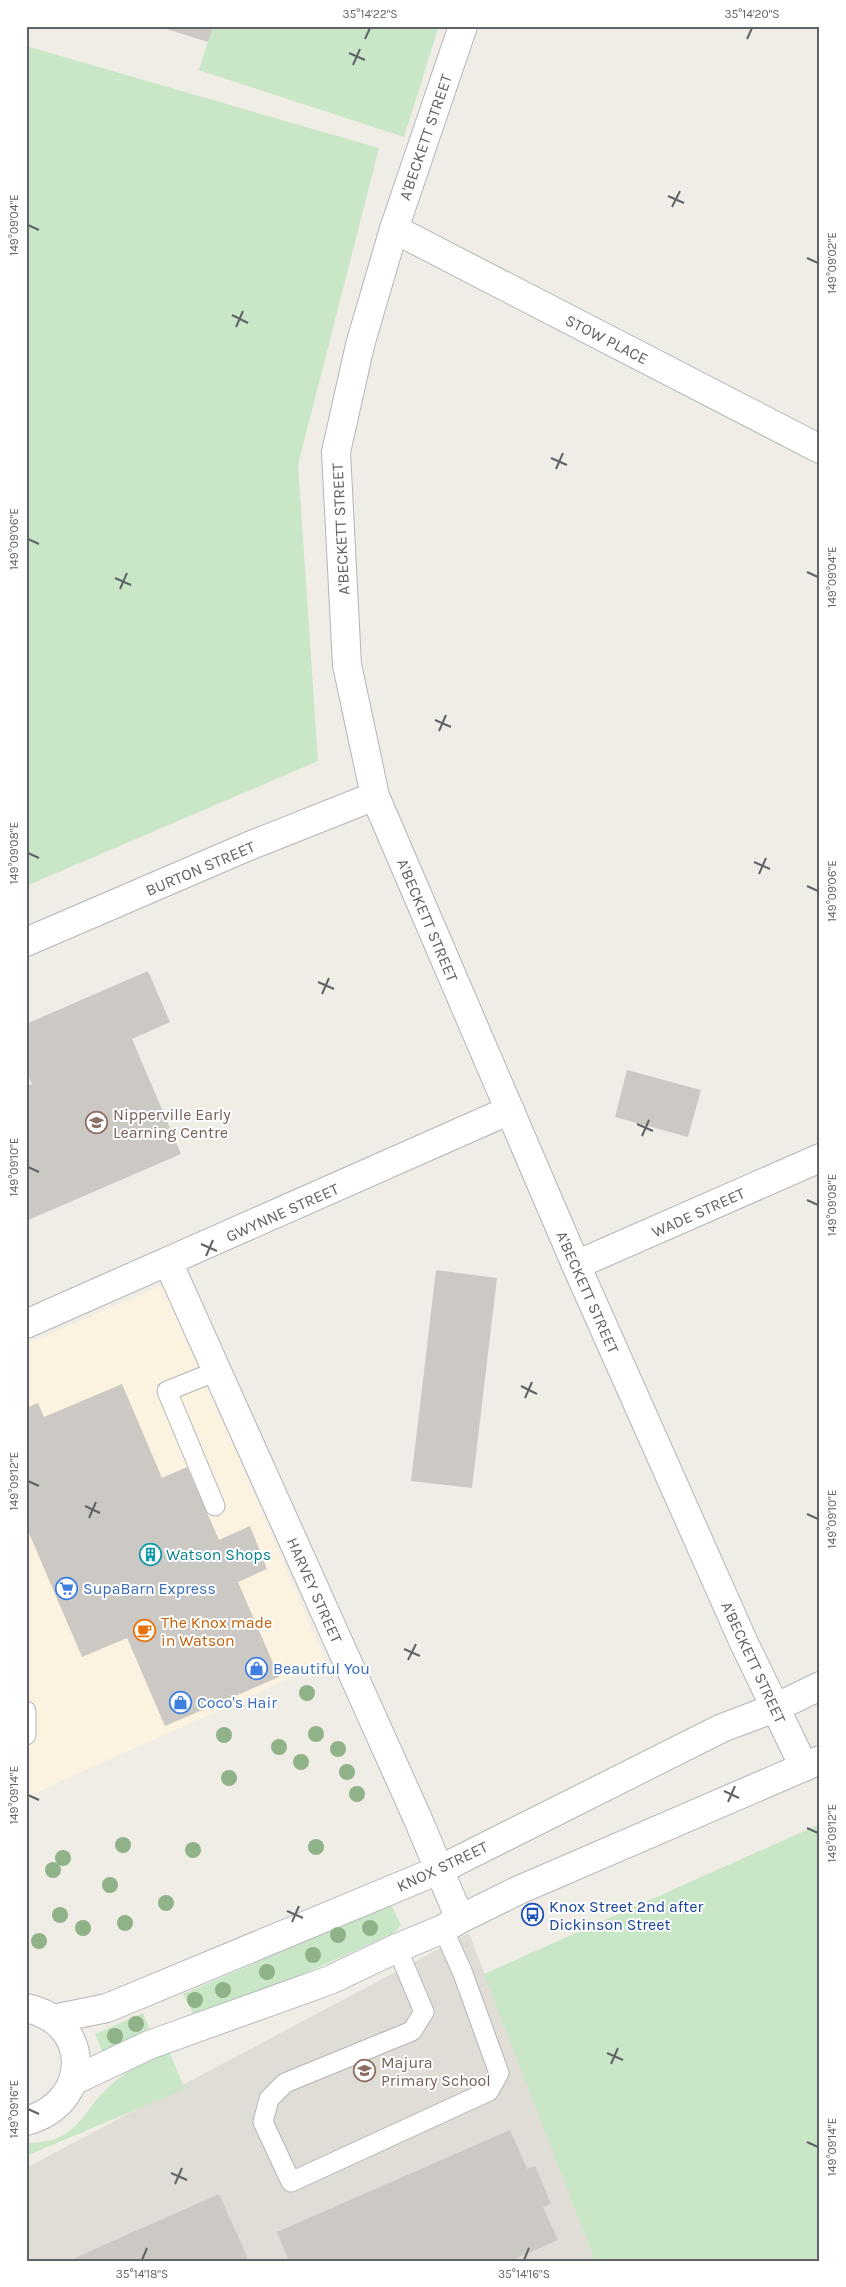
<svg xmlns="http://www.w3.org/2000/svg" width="846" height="2287" font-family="Karla,sans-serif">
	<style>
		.commercial { fill: #fcf2e0 }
		.education { fill: #e0dcd6 }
		.green { fill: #c9e6c6 }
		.building { fill: #ccc8c4 }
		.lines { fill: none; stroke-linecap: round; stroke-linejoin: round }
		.lane-casing { stroke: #b2b5b9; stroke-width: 21 }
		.street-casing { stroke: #b2b5b9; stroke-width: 30 }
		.secondary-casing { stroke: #b4b7bb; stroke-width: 30 }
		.lane { stroke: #fff; stroke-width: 19 }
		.street { stroke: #fff; stroke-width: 28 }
		.secondary { stroke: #fff; stroke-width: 28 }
		.tree { fill: #8fb288 }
		.ticks { fill: none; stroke: #5f6367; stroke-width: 2 }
		.labels { text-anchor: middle; stroke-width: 4; stroke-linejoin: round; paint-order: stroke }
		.street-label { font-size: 16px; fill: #5f6367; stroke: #fff }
		.education-label { font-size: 16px; fill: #785e54; stroke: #fff; text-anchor: start }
		.culture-label { font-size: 16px; fill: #0d838f; stroke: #fff; text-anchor: start }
		.shop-label { font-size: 16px; fill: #366cbe; stroke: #fff; text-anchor: start }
		.food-label { font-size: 16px; fill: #c56008; stroke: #fff; text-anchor: start }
		.transit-label { font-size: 16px; fill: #164399; stroke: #fff; text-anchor: start }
		.neatline { fill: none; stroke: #5f6367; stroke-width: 2 }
		.ticks-label { font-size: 12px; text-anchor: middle; fill: #5f6367 }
	</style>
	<rect width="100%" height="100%" fill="#f0ede7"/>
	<polygon class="commercial" points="165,1284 326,1662 26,1797 26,1344"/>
	<polygon class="education" points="469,1933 595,2261 26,2261 26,2168"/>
	<g class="green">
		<polygon points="213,26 439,26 404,137 199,70"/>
		<polygon points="26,46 379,148 298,465 318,761 26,886"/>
		<polygon points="820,1824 820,2261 595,2261 484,1974"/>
		<polygon points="391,1905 401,1925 394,1933 225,2009 194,2015 183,1994"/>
		<polygon points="143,2013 149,2028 104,2055 95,2034"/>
		<path d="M168,2049L185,2089L26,2156V2143C81,2143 79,2112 112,2084C129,2069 149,2060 168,2049Z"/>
	</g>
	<g class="building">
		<polygon points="157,26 213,26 208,42"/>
		<polygon points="148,971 170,1022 132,1039 181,1154 26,1221 26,1086 32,1084 26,1070 26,1024"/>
		<polygon points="627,1070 701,1090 688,1137 615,1117"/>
		<polygon points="436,1270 497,1278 472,1488 411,1481"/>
		<polygon points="122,1384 162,1478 187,1467 219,1540 250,1526 267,1569 238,1582 279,1677 165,1726 127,1638 82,1657 26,1526 26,1408 38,1403 44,1417"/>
		<polygon points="510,2130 527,2169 535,2166 551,2204 543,2207 558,2240 510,2261 289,2261 277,2232"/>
		<polygon points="219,2194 249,2261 69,2261 106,2244"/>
	</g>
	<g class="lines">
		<defs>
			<g id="lane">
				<polyline points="215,1506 167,1391 217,1371"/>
				<polyline points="26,1711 26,1735"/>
				<polyline points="397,1948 424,2012 412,2031 285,2083 269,2099 263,2122 291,2182 489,2091 499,2073 462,1971 443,1929"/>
			</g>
			<g id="street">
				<polyline points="463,26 394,229 360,345 336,452 347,665 375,796 576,1265 744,1643 804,1767"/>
				<polyline points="394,229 820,449"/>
				<polyline points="26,942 249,846 375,796"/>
				<polyline points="168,1262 417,1817 460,1919"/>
				<polyline points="576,1265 820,1158"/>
				<polyline points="26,1324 510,1110"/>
			</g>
			<g id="secondary">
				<path d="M26,2008C93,2022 92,2103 26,2121"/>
				<polyline points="53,2019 107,2008 439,1870 722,1728 775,1708 820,1686"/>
				<polyline points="73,2081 149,2045 330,1980 397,1948 443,1929 460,1919 519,1890 820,1760"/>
			</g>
		</defs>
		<use href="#lane" class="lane-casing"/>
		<use href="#street" class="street-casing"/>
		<use href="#secondary" class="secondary-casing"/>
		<use href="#lane" class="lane"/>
		<use href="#street" class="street"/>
		<use href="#secondary" class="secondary"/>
	</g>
	<g class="tree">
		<circle cx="307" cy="1693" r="8"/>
		<circle cx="316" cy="1734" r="8"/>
		<circle cx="224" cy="1735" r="8"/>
		<circle cx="279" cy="1747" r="8"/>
		<circle cx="338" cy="1749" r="8"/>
		<circle cx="301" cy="1762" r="8"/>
		<circle cx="347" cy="1772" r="8"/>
		<circle cx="229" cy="1778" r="8"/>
		<circle cx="357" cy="1794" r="8"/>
		<circle cx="123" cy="1845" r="8"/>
		<circle cx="316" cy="1847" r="8"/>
		<circle cx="193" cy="1850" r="8"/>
		<circle cx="63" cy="1858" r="8"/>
		<circle cx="53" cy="1870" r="8"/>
		<circle cx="110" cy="1885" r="8"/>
		<circle cx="166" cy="1903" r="8"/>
		<circle cx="60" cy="1915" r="8"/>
		<circle cx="125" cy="1923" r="8"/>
		<circle cx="83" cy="1928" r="8"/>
		<circle cx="370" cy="1928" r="8"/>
		<circle cx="338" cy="1935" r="8"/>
		<circle cx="39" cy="1941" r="8"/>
		<circle cx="313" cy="1955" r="8"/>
		<circle cx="267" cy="1972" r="8"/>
		<circle cx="223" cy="1990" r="8"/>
		<circle cx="195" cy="2000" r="8"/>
		<circle cx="136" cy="2024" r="8"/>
		<circle cx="115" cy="2036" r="8"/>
	</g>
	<path class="ticks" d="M365,39L370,28M747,39L752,28M349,53L365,60M353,65L360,49M668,196L684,203M672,207L680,191M28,225L39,230M807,258L818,263M232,315L248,323M236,327L243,311M551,458L567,465M556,469L563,453M28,539L39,544M807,572L818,577M115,578L131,585M120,589L127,573M435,720L451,727M439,731L446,715M28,853L39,858M754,862L770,869M759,874L766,858M807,886L818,891M318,982L334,989M322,994L329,978M637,1124L653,1131M642,1136L649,1120M28,1167L39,1172M807,1200L818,1205M201,1244L217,1251M206,1256L213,1240M521,1386L537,1394M525,1398L532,1382M28,1481L39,1486M85,1506L100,1513M807,1514L818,1519M89,1518L96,1502M404,1649L420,1656M408,1660L416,1644M724,1791L739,1798M28,1795L39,1800M728,1802L735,1786M807,1828L818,1833M287,1911L303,1918M292,1922L299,1906M607,2053L623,2060M611,2064L618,2048M28,2109L39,2114M807,2142L818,2147M171,2173L187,2180M175,2184L182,2168M142,2260L147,2248M524,2260L529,2248"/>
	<defs>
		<symbol id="school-ring" viewBox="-11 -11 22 22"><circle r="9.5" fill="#fff" stroke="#8d6e63" stroke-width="1.5"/><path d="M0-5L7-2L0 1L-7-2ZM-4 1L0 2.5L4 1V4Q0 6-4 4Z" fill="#8d6e63"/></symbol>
		<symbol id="building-ring" viewBox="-11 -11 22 22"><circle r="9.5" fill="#fff" stroke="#0f9aa8" stroke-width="1.5"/><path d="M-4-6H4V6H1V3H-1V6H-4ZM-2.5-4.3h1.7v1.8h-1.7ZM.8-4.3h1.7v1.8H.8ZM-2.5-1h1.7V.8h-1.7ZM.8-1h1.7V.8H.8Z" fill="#0f9aa8"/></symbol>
		<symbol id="supermarket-ring" viewBox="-11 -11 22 22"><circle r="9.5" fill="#fff" stroke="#3f7fe0" stroke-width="1.5"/><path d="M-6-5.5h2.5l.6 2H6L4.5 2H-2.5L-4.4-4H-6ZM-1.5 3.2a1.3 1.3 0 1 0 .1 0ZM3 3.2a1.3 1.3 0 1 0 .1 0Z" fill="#3f7fe0"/></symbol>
		<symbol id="cafe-ring" viewBox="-11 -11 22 22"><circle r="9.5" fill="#fff" stroke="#e8710a" stroke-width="1.5"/><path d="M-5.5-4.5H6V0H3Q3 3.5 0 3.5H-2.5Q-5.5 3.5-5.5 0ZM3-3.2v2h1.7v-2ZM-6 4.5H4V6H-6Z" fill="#e8710a"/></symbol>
		<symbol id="shop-ring" viewBox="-11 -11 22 22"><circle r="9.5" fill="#fff" stroke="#3f7fe0" stroke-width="1.5"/><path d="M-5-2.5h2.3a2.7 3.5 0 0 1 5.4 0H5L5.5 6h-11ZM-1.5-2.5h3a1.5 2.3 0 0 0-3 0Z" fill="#3f7fe0"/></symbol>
		<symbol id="bus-ring" viewBox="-11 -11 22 22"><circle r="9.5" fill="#fff" stroke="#1a4fb4" stroke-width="1.5"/><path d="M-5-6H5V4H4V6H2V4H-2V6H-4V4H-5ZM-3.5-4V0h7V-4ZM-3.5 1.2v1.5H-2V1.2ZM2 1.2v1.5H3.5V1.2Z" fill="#1a4fb4"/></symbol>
	</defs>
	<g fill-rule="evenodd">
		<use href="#school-ring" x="84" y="1110" width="25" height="25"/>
		<use href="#building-ring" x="138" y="1542" width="25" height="25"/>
		<use href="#supermarket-ring" x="54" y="1576" width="25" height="25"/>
		<use href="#cafe-ring" x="132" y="1618" width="25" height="25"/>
		<use href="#shop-ring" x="244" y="1656" width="25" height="25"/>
		<use href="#shop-ring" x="168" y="1690" width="25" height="25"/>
		<use href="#bus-ring" x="520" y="1902" width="25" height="25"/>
		<use href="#school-ring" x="352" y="2058" width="25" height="25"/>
	</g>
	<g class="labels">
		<g class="street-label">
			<text transform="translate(425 137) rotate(-71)" y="6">A'BECKETT STREET</text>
			<text transform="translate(607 339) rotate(27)" y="6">STOW PLACE</text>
			<text transform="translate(340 529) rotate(-93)" y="6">A'BECKETT STREET</text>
			<text transform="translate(200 868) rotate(-23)" y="6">BURTON STREET</text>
			<text transform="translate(428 920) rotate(67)" y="6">A'BECKETT STREET</text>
			<text transform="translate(282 1212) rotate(-24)" y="6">GWYNNE STREET</text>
			<text transform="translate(698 1212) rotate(-24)" y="6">WADE STREET</text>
			<text transform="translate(588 1292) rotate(66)" y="6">A'BECKETT STREET</text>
			<text transform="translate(315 1590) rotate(66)" y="6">HARVEY STREET</text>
			<text transform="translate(754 1662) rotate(65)" y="6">A'BECKETT STREET</text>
			<text transform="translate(442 1866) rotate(-25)" y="6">KNOX STREET</text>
		</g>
		<g class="education-label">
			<text x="113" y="1120">Nipperville Early<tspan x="113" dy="18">Learning Centre</tspan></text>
			<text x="381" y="2068">Majura<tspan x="381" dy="18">Primary School</tspan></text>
		</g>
		<g class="culture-label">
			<text x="166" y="1560">Watson Shops</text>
		</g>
		<g class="shop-label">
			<text x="83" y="1594">SupaBarn Express</text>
			<text x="273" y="1674">Beautiful You</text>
			<text x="197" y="1708">Coco's Hair</text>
		</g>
		<g class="food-label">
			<text x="161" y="1628">The Knox made<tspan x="161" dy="18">in Watson</tspan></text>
		</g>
		<g class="transit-label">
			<text x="549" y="1912">Knox Street 2nd after<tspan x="549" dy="18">Dickinson Street</tspan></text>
		</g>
	</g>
	<rect width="846" height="2287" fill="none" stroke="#ffffff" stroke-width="55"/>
	<rect x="28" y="28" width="790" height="2232" class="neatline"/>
	<g class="ticks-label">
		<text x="370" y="18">35°14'22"S</text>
		<text x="752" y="18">35°14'20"S</text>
		<text transform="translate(14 225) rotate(-90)" y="4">149°09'04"E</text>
		<text transform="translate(832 263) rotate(-90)" y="4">149°09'02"E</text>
		<text transform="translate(14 539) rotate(-90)" y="4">149°09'06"E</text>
		<text transform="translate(832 577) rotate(-90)" y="4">149°09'04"E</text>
		<text transform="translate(14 853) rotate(-90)" y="4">149°09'08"E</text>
		<text transform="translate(832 891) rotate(-90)" y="4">149°09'06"E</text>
		<text transform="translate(14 1167) rotate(-90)" y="4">149°09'10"E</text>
		<text transform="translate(832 1205) rotate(-90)" y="4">149°09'08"E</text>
		<text transform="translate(14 1481) rotate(-90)" y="4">149°09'12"E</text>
		<text transform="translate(832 1519) rotate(-90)" y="4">149°09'10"E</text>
		<text transform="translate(14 1795) rotate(-90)" y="4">149°09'14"E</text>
		<text transform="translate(832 1833) rotate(-90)" y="4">149°09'12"E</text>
		<text transform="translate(14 2109) rotate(-90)" y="4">149°09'16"E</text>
		<text transform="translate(832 2147) rotate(-90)" y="4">149°09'14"E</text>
		<text x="142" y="2278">35°14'18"S</text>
		<text x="524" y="2278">35°14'16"S</text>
	</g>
</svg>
